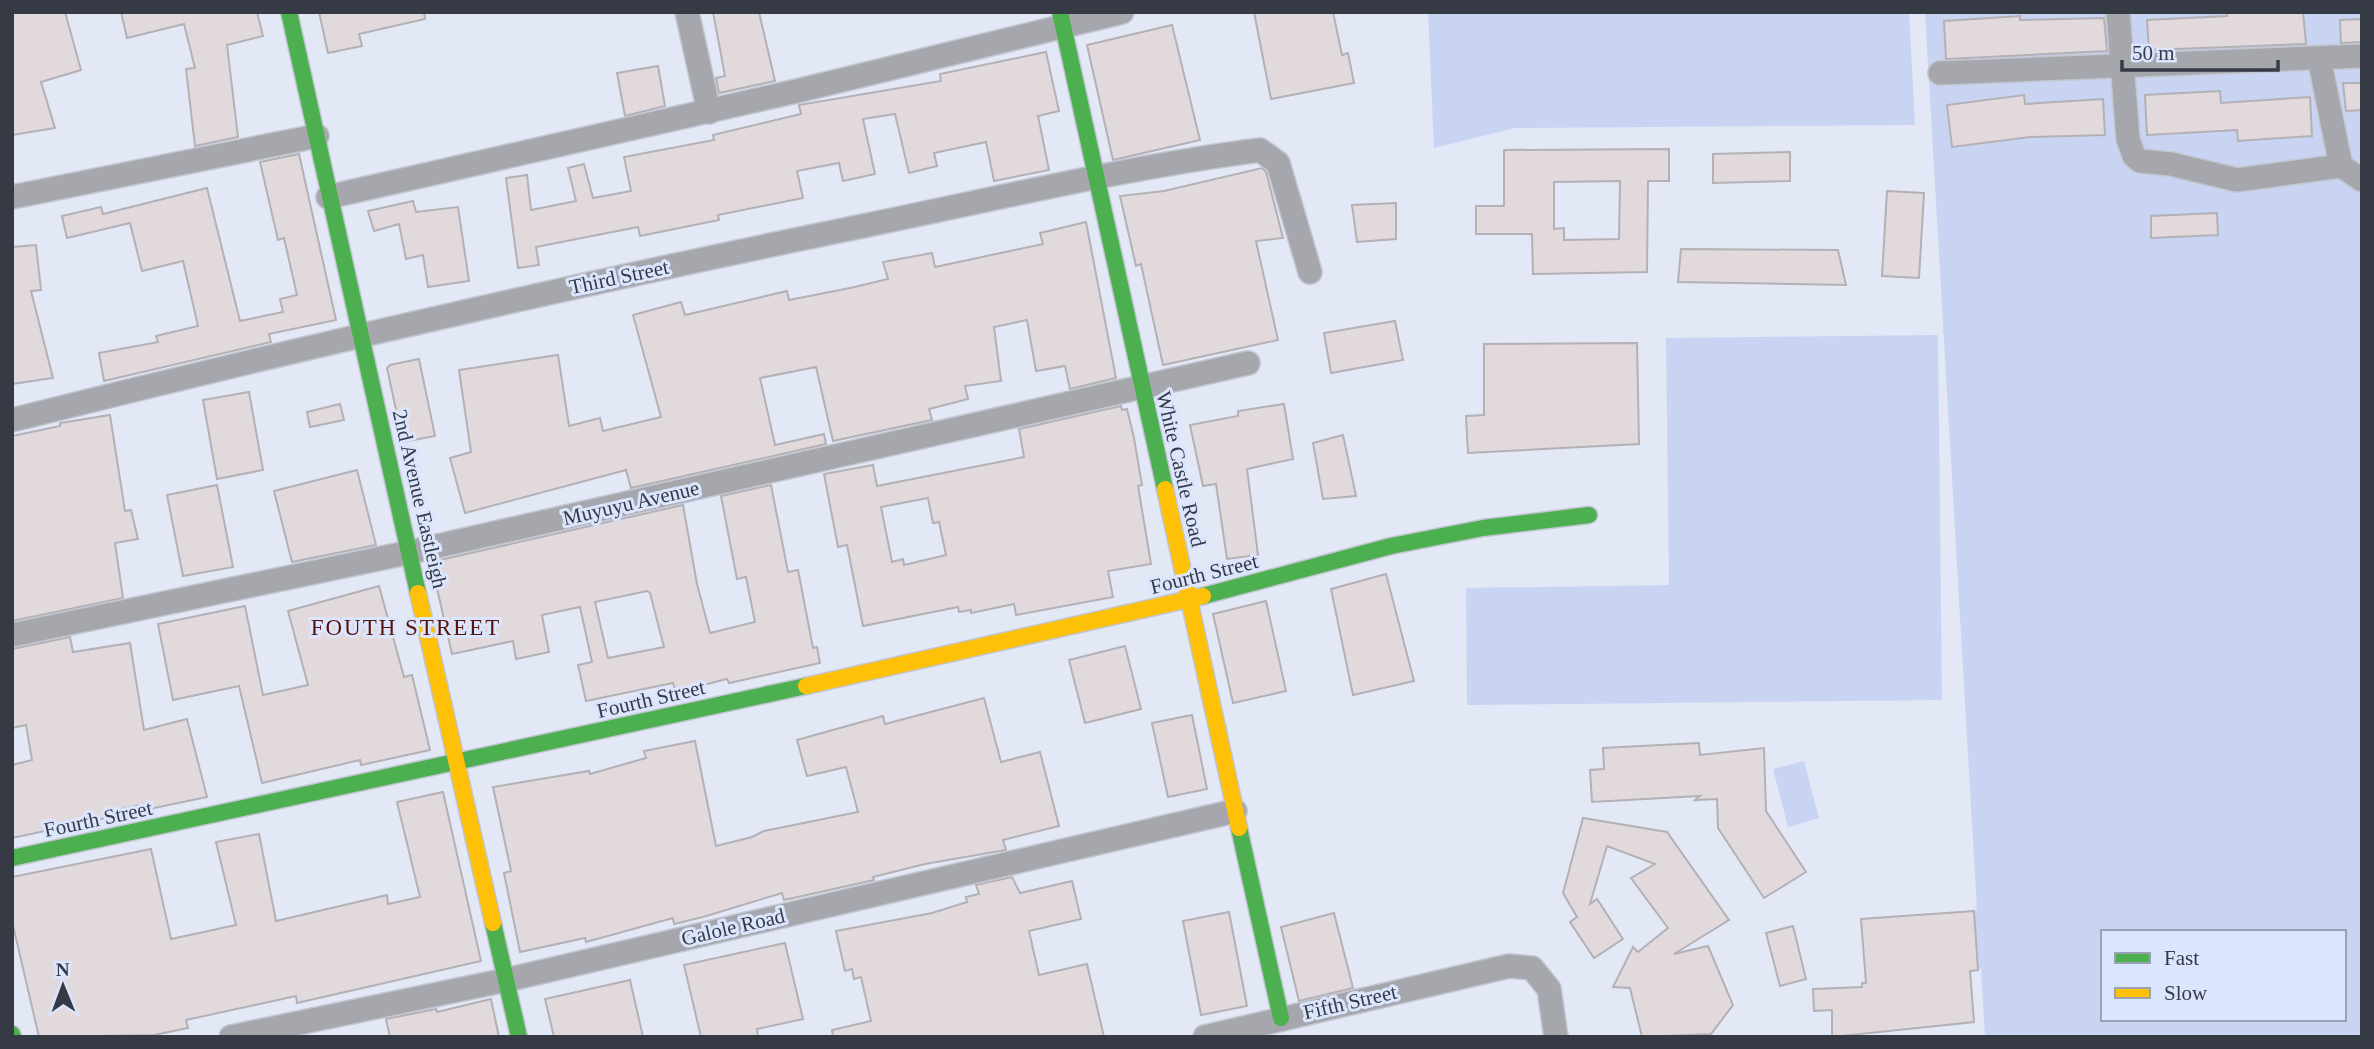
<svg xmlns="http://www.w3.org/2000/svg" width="2374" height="1049" font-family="'Times New Roman',serif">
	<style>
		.green { fill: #c8d4f1; fill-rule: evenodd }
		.building { fill: #e2d9dd; stroke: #b3b0b6; stroke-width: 2; fill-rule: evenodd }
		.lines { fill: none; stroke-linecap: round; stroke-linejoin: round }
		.street-casing { stroke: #c2c6d1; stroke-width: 26 }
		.fast-casing { stroke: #c2c6d1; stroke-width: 19 }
		.slow-casing { stroke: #c2c6d1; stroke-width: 19 }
		.street { stroke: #a6a7ac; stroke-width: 23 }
		.fast { stroke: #4caf50; stroke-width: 16 }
		.slow { stroke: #ffc107; stroke-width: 16 }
		.labels { text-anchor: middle; stroke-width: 6; stroke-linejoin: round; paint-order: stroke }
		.street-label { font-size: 21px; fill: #363a44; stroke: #dbe5fe }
		.neighbourhood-label { font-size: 23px; letter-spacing: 2px; fill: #57140b; stroke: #dbe5fe }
	</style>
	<rect width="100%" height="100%" fill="#e3e8f6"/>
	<g class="green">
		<polygon points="1428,12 1909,12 1915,125 1515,128 1434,148"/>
		<path d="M1925,12H2362V1037H1985L1981,969L1866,978L1861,919L1977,910ZM2103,932H2344V1019H2103Z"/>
		<polygon points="1938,335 1942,700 1467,705 1466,588 1669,585 1666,338"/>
		<polygon points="1804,761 1819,818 1788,827 1773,769"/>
	</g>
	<g class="building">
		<polygon points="12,12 65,12 81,70 41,82 55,128 12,135"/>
		<polygon points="121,12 257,12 263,36 227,45 238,137 195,146 186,69 195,68 184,24 127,38"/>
		<polygon points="319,12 424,12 425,19 359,34 362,46 328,53"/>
		<polygon points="713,12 759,12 775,81 719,93 716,78 725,76"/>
		<polygon points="1254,12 1333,12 1342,55 1348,53 1354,83 1271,99"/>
		<polygon points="2227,12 2303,12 2306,44 2149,50 2147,20 2227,16"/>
		<polygon points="2020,16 2020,20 2104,18 2107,51 1946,59 1944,21"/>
		<polygon points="2362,19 2362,42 2341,43 2340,20"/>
		<polygon points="1172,25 1200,140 1113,160 1087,45"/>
		<polygon points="1046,52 1059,111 1038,116 1049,170 994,181 986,142 934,153 937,166 909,173 895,114 863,119 875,174 843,181 839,163 797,171 803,198 718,215 719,220 640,236 638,227 536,247 539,265 518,268 506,178 527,175 531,210 576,201 568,168 584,164 593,198 631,191 624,157 714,140 713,135 801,114 799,105 941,81 940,74"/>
		<polygon points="658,66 665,106 625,116 617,73"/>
		<polygon points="2343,83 2362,83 2362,110 2346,111"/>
		<polygon points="2220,91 2221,103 2310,97 2312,136 2238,141 2237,130 2147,135 2145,95"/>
		<polygon points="2024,95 2025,104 2103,99 2105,135 2030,137 1952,147 1947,105"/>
		<path d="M1669,149V181H1648L1647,272L1533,274L1532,234H1476V206H1504V150ZM1620,181L1619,239L1564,240V228L1554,229V182Z"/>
		<polygon points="1790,152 1790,181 1713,183 1713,154"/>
		<polygon points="299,154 336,320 269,334 271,342 104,381 99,353 158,342 156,336 198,326 183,261 142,271 130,223 67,238 62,216 101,207 103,214 207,188 240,321 283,312 280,299 297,295 284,238 278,240 260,162"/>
		<polygon points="1262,168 1266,172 1283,238 1256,241 1278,340 1163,365 1141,264 1136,266 1120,196 1164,191"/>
		<polygon points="1887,191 1924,193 1919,278 1882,276"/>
		<polygon points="413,201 416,212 458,207 469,281 428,287 423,255 406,259 399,224 374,231 368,211"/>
		<polygon points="1396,203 1396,239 1357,242 1352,205"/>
		<polygon points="2217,213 2218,235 2151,238 2151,216"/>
		<polygon points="1086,222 1116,378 1070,389 1065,366 1036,371 1027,320 994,327 1001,381 965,386 968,399 929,409 932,420 833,441 816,367 760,378 775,445 824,434 826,444 631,488 626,470 465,513 450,458 471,452 459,370 558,355 569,426 600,418 603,431 661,417 633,315 681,302 685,315 787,291 789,300 850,288 888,279 883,262 932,253 935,267 1043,244 1040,233"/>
		<polygon points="36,245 41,290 31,291 53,378 12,384 12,247"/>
		<polygon points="1681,249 1838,250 1846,285 1678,282"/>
		<polygon points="1395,321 1403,360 1331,373 1324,333"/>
		<polygon points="1637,343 1639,444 1468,453 1466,416 1484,415 1484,344"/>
		<polygon points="419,359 435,436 403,442 387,368 390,365"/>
		<polygon points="249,392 263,470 217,479 203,400"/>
		<polygon points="340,404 344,420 310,427 307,412"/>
		<polygon points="1284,404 1293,459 1247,469 1258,555 1227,559 1216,484 1203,486 1190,425 1238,416 1238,411"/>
		<path d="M1121,406L1122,410L1127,409L1134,438L1142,485L1138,486L1151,564L1108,571L1113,597L1016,615L1014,604L971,613V610L959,612L958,607L863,626L847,545L838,547L824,474L873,465L877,486L1024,457L1019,429ZM928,498L933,523L939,522L946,555L904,565L903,559L892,562L881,507Z"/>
		<polygon points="110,415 125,511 131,510 138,539 115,543 123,598 12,621 12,436 60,426 60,423"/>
		<polygon points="1343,435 1356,496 1323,499 1313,443"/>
		<polygon points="357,470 376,545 292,562 274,491"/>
		<polygon points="217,485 233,567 183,576 167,495"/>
		<path d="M771,485L788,572L798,570L813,648L817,647L820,663L729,683L727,679L676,692L673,683L586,701L578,665L592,662L580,607L542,615L549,652L516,659L513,641L452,654L431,562L683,505L697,584L710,633L755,622L746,577L737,579L721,496ZM647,591L650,593L664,647L608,658L595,602Z"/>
		<polygon points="1386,574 1414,681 1353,695 1331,589"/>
		<polygon points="379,586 404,677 412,675 430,750 361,765 360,760 262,783 239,686 173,700 158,624 245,606 263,695 308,685 288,611"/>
		<polygon points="1266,601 1286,691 1233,703 1213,614"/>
		<polygon points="70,637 73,652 130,643 144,730 187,719 207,797 149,809 147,804 110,811 111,817 12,838 12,765 32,760 26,725 12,728 12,649"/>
		<polygon points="1125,646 1141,709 1085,723 1069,660"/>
		<polygon points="984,698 1001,762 1040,752 1059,826 1003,840 1006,850 925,864 873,877 874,880 784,900 782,893 703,917 674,924 673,918 586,942 585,938 520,952 504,873 511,871 493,787 589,771 590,774 646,758 644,751 695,741 716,846 752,837 764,831 858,812 846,767 807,776 797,740 883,716 885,724"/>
		<polygon points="1192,715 1207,789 1168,797 1152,723"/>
		<polygon points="1699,743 1700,755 1764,748 1766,811 1806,872 1764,898 1718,828 1717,799 1695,800 1700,796 1592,802 1590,770 1604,769 1603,748"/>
		<polygon points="443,792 481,961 297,1003 296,996 186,1020 188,1028 154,1035 39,1037 12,921 12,877 151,849 171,939 236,925 216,842 259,834 276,921 387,895 388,904 420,897 397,802"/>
		<polygon points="1583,818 1667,832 1729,920 1674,954 1708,946 1733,1005 1711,1034 1642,1037 1630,988 1613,987 1633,947 1638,952 1668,928 1631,878 1655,864 1607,846 1590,904 1597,899 1623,939 1594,958 1570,922 1577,917 1563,893"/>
		<polygon points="1012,877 1020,893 1072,881 1081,919 1029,931 1039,975 1087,964 1104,1037 833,1037 832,1030 871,1021 861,977 854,979 852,969 845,971 836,931 932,913 967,902 966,897 979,894 976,885"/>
		<polygon points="1974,911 1978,970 1970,971 1974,1022 1832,1037 1832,1010 1814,1011 1813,989 1862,987 1862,983 1866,983 1861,919"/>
		<polygon points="1229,912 1247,1006 1201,1015 1183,921"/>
		<polygon points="1334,913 1353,988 1299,1001 1281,927"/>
		<polygon points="1793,926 1806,979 1780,986 1766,933"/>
		<polygon points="785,943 803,1019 757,1029 758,1037 701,1037 684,965"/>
		<polygon points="630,980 643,1037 554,1037 545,999"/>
		<polygon points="491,999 499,1037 390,1037 386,1019 436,1009 437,1012"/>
	</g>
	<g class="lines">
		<defs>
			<g id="street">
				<polyline points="687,12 709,112"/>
				<polyline points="2118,12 2128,139 2134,156 2140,161 2171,164 2237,180 2341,166"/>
				<polyline points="2319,58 2341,166 2362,180"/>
				<polyline points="1940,73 2362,56"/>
				<polyline points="12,197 317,136"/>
				<polyline points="328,197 801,90 1122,12"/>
				<path d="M12,420C295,349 578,284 863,226C995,199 1127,167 1260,150L1278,163L1310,272"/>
				<polyline points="12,635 411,552 1248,363"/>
				<polyline points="231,1037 506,980 1235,811"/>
				<polyline points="1205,1037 1509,966 1532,968 1549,989 1556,1037"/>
			</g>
			<g id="fast">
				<polyline points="289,12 418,593"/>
				<polyline points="1060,12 1165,489"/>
				<polyline points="1203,596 1391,546 1483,528 1589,515"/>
				<polyline points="1239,828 1281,1018"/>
				<polyline points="12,858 806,686"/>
				<polyline points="493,923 519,1037"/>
				<polyline points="12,1034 13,1037"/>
			</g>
			<g id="slow">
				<polyline points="1165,489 1239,828"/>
				<polyline points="418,593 493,923"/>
				<polyline points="806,686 1203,596"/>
			</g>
		</defs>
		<use href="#street" class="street-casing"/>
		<use href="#fast" class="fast-casing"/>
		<use href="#slow" class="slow-casing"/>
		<use href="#street" class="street"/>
		<use href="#fast" class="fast"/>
		<use href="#slow" class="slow"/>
	</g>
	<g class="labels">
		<g class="street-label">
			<text transform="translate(619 277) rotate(-12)" y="7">Third Street</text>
			<text transform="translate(1181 469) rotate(77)" y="7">White Castle Road</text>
			<text transform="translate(420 499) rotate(77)" y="7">2nd Avenue Eastleigh</text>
			<text transform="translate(631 503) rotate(-13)" y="7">Muyuyu Avenue</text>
			<text transform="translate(1204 574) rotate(-14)" y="7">Fourth Street</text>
			<text transform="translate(651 699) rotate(-13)" y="7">Fourth Street</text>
			<text transform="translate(98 819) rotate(-12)" y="7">Fourth Street</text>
			<text transform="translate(733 927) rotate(-13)" y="7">Galole Road</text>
			<text transform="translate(1350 1002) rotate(-13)" y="7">Fifth Street</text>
		</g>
		<g class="neighbourhood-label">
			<text x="406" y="635">FOUTH STREET</text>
		</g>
	</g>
	<rect width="2374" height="1049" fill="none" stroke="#363a44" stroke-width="28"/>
	<rect x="2101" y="930" width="245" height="91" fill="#dbe5fe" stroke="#99a1b4" stroke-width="2"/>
	<rect x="2115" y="953" width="35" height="10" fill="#4caf50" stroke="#99a1b4" stroke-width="2"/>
	<text x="2164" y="965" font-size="21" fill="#363a44">Fast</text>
	<rect x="2115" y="988" width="35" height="10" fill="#ffc107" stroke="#99a1b4" stroke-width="2"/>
	<text x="2164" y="1000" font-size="21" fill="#363a44">Slow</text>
	<g transform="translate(63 986) rotate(359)" stroke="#dbe5fe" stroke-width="5" paint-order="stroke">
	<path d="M0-5L12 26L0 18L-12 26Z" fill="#363a44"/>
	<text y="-10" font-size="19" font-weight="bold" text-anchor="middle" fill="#363a44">N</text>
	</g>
	<path d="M2122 60v10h156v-10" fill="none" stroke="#363a44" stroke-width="3.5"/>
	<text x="2132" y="60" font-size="21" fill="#363a44" stroke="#dbe5fe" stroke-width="5" paint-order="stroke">50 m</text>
</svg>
